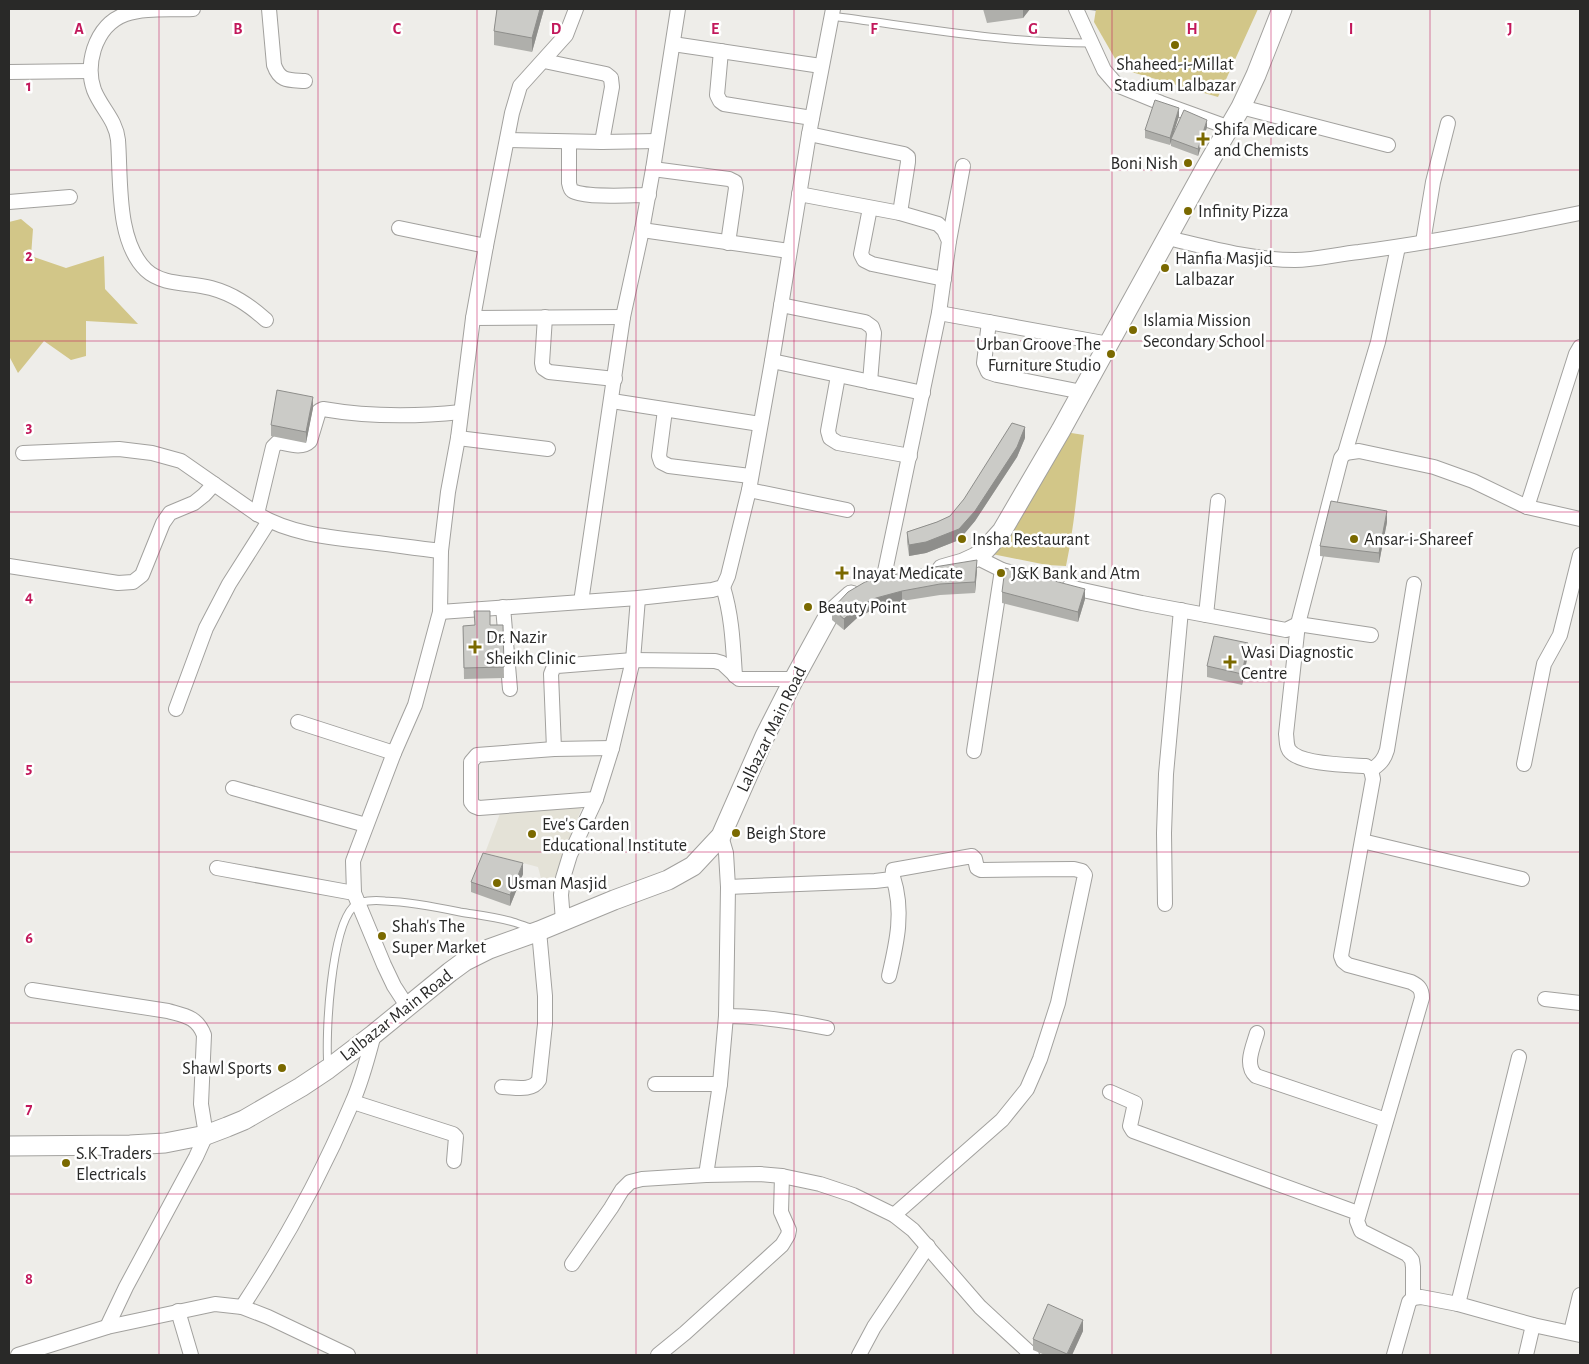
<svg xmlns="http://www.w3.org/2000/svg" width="1589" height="1364" font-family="'Alegreya Sans',sans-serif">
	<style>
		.built { fill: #e4e2d7 }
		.green { fill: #d2c688 }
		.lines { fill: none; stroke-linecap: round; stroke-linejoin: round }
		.lane-casing { stroke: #a2a19e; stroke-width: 9 }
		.street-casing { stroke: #a2a19e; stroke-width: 16 }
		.secondary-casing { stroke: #a2a19e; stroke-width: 21 }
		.lane { stroke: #fff; stroke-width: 7 }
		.street { stroke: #fff; stroke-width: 14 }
		.secondary { stroke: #fff; stroke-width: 19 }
		.wall { fill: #afafab }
		.shaded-wall { fill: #8e8e8b }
		.building { fill: #cbcbc7; stroke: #8e8e8b }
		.grid { fill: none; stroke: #c2185b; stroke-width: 1; stroke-opacity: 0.55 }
		.poi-dot { fill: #7a6900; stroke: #fff; stroke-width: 2 }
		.labels { text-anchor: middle; stroke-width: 5; stroke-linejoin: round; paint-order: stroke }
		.poi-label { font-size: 18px; fill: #292928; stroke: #fff; text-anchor: start }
		.street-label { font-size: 18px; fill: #292928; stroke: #fff }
		.grid-label { font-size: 16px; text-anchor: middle; font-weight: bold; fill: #c2185b; stroke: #fff; stroke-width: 5; stroke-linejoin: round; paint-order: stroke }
	</style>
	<rect width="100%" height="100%" fill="#eeede9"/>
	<polygon class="built" points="582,807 552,885 542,882 538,867 485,853 501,811"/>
	<g class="green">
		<polygon points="1096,9 1258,9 1218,97 1121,69 1094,22"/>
		<polygon points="21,219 33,229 31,256 66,268 104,256 105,289 138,324 86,321 86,356 71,360 44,341 18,373 9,356 9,222"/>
		<path d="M1065,432L1084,435C1078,479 1075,523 1066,566L1047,565L992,554Z"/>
	</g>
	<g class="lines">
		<defs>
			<g id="lane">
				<path d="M831,16C917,27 1004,43 1091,43"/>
				<path d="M328,1067C325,1035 331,930 353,907C359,900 376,900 385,901C410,902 436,907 460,912C478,915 496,917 513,922C520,924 527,927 534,929"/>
			</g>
			<g id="street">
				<path d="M193,9C152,11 110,1 94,49C90,62 89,76 94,90C101,108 116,120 118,140C121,180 116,241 146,270C163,286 190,282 211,288C233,294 249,305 266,320"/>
				<path d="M269,9L274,65C280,82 289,80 305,81"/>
				<polyline points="1076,9 1104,70 1117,85 1161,103 1230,128"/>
				<polyline points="673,44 821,66"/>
				<polyline points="721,51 717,95 720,101 724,104 812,118"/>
				<polyline points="544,61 606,74 611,78 612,87 602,142"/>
				<polyline points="9,72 90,71"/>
				<polyline points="1241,107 1388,145"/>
				<polyline points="809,134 904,154 908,157 908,162 900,213"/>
				<polyline points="507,140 602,142 657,141"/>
				<path d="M569,142V183C570,188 571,191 575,192C590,198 631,195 649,195"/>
				<polyline points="653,169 729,179 735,182 736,188 728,243"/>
				<polyline points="799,194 900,213 938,224 944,230 949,241 939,313 883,581"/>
				<polyline points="9,202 70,197"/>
				<polyline points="870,208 861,254 864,260 872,264 944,279"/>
				<polyline points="399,228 486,246"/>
				<polyline points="642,230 789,251"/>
				<path d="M1168,238C1210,248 1252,260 1295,260C1316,260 1338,254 1359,252C1434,242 1507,228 1580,213"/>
				<polyline points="949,241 963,166"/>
				<polyline points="1423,242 1433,182 1448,123"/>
				<path d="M1398,247L1378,342L1345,453L1341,458L1298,624L1286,734C1287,740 1286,745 1289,750C1299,765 1349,765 1366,766L1371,770L1373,779L1341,956L1343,961L1348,965L1411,982C1419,986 1422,989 1422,998L1357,1221L1361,1231L1407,1254L1412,1260L1413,1267V1298"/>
				<polyline points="781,305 865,322 872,327 874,333 870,382"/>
				<polyline points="939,313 1109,344"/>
				<polyline points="545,317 542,363 543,368 549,372 615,379"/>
				<polyline points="473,318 623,317"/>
				<polyline points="989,322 984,363 988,372 997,375 1082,392"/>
				<polyline points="772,361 923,393"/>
				<polyline points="838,376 828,431 830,438 838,443 910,456"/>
				<polyline points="612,401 760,424"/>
				<polyline points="665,410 659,456 661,462 669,466 750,476"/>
				<polyline points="458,438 548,449"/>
				<path d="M23,453L119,449L152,453L181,461L257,514C289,533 325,537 361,541C388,544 414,548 441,551"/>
				<polyline points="1345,453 1359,451 1434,467 1473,481 1527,507 1580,519"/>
				<polyline points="749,490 847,510"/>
				<polyline points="1527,507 1576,354 1580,347"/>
				<path d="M257,514L273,447L278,442C289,444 302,449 310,441L319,411L323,409C369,417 414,417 461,412"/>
				<polyline points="976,557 1002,570 1024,576"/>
				<polyline points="9,566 118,583 133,582 142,575 163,523 170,513 194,503 204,495 214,484"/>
				<path d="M723,587C732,616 733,645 735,676"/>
				<polyline points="1069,587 1142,603 1286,630 1298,624 1371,635"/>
				<polyline points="581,602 623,317 642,230 653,169 678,9"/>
				<polyline points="503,607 510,689"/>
				<polyline points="440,612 638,598 712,590 723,587 728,576 749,490 772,361 809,134 833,9"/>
				<polyline points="1206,615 1218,501"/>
				<polyline points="176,709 206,628 229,584 269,521"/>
				<polyline points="298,722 394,753"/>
				<polyline points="554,749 551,674 553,669 557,666 633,660 715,661 722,663 739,679 794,679"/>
				<polyline points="974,751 1002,570"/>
				<polyline points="1524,764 1544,664 1560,635 1580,555"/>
				<path d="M1371,770C1380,764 1384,760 1387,750L1414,584"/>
				<polyline points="233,788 366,825"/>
				<polyline points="596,799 479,808 474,806 471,802 471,762 477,755 554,749 612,748"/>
				<polyline points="1362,841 1522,879"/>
				<polyline points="217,868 354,893"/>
				<polyline points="728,887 875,881 892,879 893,870 972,856 975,859 977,868 981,870 1074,869 1082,871 1085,875 1058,1003 1040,1059 1027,1089 1002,1120 894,1215"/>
				<polyline points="1165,904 1164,833 1166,774 1181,610"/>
				<polyline points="563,921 561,895 563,878 570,855 596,799 612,748 633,660 638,598"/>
				<path d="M889,976C897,942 904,911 893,877"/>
				<path d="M32,990L168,1011C186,1016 197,1017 204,1035L201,1104L206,1135L196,1157L126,1287L107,1327"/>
				<polyline points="1545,999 1580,1003"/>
				<polyline points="407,1006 394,986 384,965 354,893 353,861 394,753 415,705 440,612 441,551 448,492 458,438 473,318 486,246 512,113 520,86 566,35 576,9"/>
				<path d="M726,1016C761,1016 793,1021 827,1028"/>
				<path d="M1257,1033C1253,1047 1244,1065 1256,1076L1386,1120"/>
				<polyline points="655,1084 720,1084"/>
				<path d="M502,1087C514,1087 532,1092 539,1080L545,1024V996L539,931"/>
				<polyline points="1110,1092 1135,1103 1130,1126 1133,1131 1358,1213"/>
				<polyline points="353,1102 453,1134 456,1137 454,1161"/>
				<polyline points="706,1175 720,1084 726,1016 728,887 726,853 721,836"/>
				<polyline points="572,1264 611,1208 622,1190 630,1182 642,1179 706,1175 760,1174 782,1176 820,1184 853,1195 894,1215 913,1230 980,1307 1032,1355"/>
				<polyline points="1458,1304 1519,1057"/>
				<path d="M242,1307C284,1243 322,1174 352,1103C362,1081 368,1057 374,1034"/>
				<polyline points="178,1311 191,1355"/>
				<polyline points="1571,1332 1580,1295"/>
				<polyline points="18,1355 107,1327 215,1304 242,1307 268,1317 348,1355"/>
				<polyline points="658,1355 685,1333 782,1245 788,1235 789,1230 781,1212 782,1176"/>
				<polyline points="859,1355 874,1327 928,1246"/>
				<polyline points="1394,1355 1409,1302 1413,1298 1421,1297 1458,1304 1533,1325 1580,1335"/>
				<polyline points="1526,1355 1533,1325"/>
			</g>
			<g id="secondary">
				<polyline points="942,569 963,563 976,557 986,549 1002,531 1061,430 1205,169 1241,107 1256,75 1282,9"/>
				<polyline points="9,1146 130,1145 165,1143 206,1135 227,1127 244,1120 301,1087 328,1069 374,1034 450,972 465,961 489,949 539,931 614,900 668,880 693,866 721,836 765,736 794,679 829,615 851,595"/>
			</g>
		</defs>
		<use href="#lane" class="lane-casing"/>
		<use href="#street" class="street-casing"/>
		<use href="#secondary" class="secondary-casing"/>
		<use href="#lane" class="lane"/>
		<use href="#street" class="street"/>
		<use href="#secondary" class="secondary"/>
	</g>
	<g class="wall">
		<polygon points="497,9 544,9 532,52 494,45 494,31"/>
		<polygon points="983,9 1030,9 1023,18 987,23"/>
		<polygon points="1083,9 1096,9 1096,11"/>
		<polygon points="1179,116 1172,136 1207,127 1198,156 1171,146 1171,140 1170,145 1145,138 1145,130"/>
		<polygon points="313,408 306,443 271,436 271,425"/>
		<polygon points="1025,438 1017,457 975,521 959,540 926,553 909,556 907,542 907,532 937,522 950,516"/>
		<polygon points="1387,522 1379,563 1320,556 1320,546"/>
		<polygon points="977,570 975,593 940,595 902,601 876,608 857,618 844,630 832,620 832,609"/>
		<polygon points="1002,592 1085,599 1078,622 1002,603"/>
		<polygon points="503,625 504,678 464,679 463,626"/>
		<polygon points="1248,654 1242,685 1207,677 1207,666"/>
		<polygon points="523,874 510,906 471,892 471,882"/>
		<polygon points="1083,1331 1072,1355 1045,1355 1033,1350 1033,1339"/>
	</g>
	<g class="shaded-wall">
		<polygon points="540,9 544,9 532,52 532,38"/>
		<polygon points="1023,9 1030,9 1023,18"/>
		<polygon points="1179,108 1179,116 1170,145 1170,138"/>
		<polygon points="1207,120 1207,127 1198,156 1198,149"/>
		<polygon points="313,397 313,408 306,443 306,432"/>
		<polygon points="1025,427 1025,438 1017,457 975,521 959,540 926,553 909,556 909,545 959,529"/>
		<polygon points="1387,511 1387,522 1379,563 1379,553"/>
		<polygon points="977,560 977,570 975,593 975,582"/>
		<polygon points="1085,589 1085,599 1078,622 1078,612"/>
		<polygon points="902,591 902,601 876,608 857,618 844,630 844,619 857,607 876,598"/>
		<polygon points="1248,643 1248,654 1242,685 1242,674"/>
		<polygon points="523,863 523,874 510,906 510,895"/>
		<polygon points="1083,1320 1083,1331 1072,1355 1067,1355"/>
	</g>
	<g class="building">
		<polygon points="497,9 540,9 532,38 494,31"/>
		<polygon points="1155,100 1179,108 1170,138 1145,130"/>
		<polygon points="1184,110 1207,120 1198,149 1171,139"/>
		<polygon points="277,390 313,397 306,432 271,425"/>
		<polygon points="1012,423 1025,427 1017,447 975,511 959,529 926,542 909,545 907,532 937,522 950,516 964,499"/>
		<polygon points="1331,501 1387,511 1379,553 1320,546"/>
		<polygon points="977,560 975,582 940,584 902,591 876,598 857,607 844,619 832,609 848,592 865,582 910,571"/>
		<polygon points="1005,568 1085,589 1078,612 1002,592"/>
		<polygon points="474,611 490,611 490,625 503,625 504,667 464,668 463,626 475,625"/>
		<polygon points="1214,636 1248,643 1242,674 1207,666"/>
		<polygon points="483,853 523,863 510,895 471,882"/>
		<polygon points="1048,1304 1083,1320 1067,1354 1033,1339"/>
	</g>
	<path class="grid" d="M159,9V1355M318,9V1355M477,9V1355M636,9V1355M794,9V1355M953,9V1355M1112,9V1355M1271,9V1355M1430,9V1355M9,170H1580M9,341H1580M9,512H1580M9,682H1580M9,852H1580M9,1023H1580M9,1194H1580"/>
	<g class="poi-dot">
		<circle cx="1175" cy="45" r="5"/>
		<path d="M1200.5 131.5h5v5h5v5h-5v5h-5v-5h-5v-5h5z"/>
		<circle cx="1188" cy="163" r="5"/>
		<circle cx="1188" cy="211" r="5"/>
		<circle cx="1165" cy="268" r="5"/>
		<circle cx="1133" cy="330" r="5"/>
		<circle cx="1111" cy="354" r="5"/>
		<circle cx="962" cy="539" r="5"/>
		<circle cx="1354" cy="539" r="5"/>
		<path d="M839.5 565.5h5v5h5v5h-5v5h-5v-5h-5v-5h5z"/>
		<circle cx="1001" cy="573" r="5"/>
		<circle cx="808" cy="607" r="5"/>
		<path d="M472.5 639.5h5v5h5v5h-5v5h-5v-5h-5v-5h5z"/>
		<path d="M1227.5 654.5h5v5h5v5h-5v5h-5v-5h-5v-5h5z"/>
		<circle cx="736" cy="833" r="5"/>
		<circle cx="532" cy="834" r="5"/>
		<circle cx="497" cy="883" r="5"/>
		<circle cx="382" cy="936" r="5"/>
		<circle cx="282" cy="1068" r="5"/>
		<circle cx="66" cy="1163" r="5"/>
	</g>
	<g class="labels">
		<g class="poi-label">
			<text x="1175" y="70" text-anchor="middle">Shaheed-i-Millat<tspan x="1175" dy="21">Stadium Lalbazar</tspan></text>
			<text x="1214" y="135">Shifa Medicare<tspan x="1214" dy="21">and Chemists</tspan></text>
			<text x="1178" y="169" text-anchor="end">Boni Nish</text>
			<text x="1198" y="217">Infinity Pizza</text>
			<text x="1175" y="264">Hanfia Masjid<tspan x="1175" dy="21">Lalbazar</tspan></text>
			<text x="1143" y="326">Islamia Mission<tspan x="1143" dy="21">Secondary School</tspan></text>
			<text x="1101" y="350" text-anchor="end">Urban Groove The<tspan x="1101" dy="21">Furniture Studio</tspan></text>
			<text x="972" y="545">Insha Restaurant</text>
			<text x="1364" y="545">Ansar-i-Shareef</text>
			<text x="852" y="579">Inayat Medicate</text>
			<text x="1011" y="579">J&amp;K Bank and Atm</text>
			<text x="818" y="613">Beauty Point</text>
			<text x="486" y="643">Dr. Nazir<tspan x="486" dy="21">Sheikh Clinic</tspan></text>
			<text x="1241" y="658">Wasi Diagnostic<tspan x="1241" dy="21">Centre</tspan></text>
			<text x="542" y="830">Eve's Garden<tspan x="542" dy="21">Educational Institute</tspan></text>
			<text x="746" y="839">Beigh Store</text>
			<text x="507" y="889">Usman Masjid</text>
			<text x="392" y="932">Shah's The<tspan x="392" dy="21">Super Market</tspan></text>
			<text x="272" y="1074" text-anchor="end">Shawl Sports</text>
			<text x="76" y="1159">S.K Traders<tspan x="76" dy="21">Electricals</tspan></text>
		</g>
		<g class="street-label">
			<text transform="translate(771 729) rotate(-64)" y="6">Lalbazar Main Road</text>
			<text transform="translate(396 1015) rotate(-38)" y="6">Lalbazar Main Road</text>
		</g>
	</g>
	<g class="grid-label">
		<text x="79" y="34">A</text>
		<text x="238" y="34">B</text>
		<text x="397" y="34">C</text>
		<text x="556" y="34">D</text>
		<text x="715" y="34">E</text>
		<text x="874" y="34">F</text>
		<text x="1033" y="34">G</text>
		<text x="1192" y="34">H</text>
		<text x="1351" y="34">I</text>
		<text x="1510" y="34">J</text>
		<text x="29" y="91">1</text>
		<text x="29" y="261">2</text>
		<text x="29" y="432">3</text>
		<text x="29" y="602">4</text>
		<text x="29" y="773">5</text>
		<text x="29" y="943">6</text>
		<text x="29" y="1114">7</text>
		<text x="29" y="1284">8</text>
	</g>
	<rect width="1589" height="1364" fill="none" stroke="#292928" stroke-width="20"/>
</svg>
